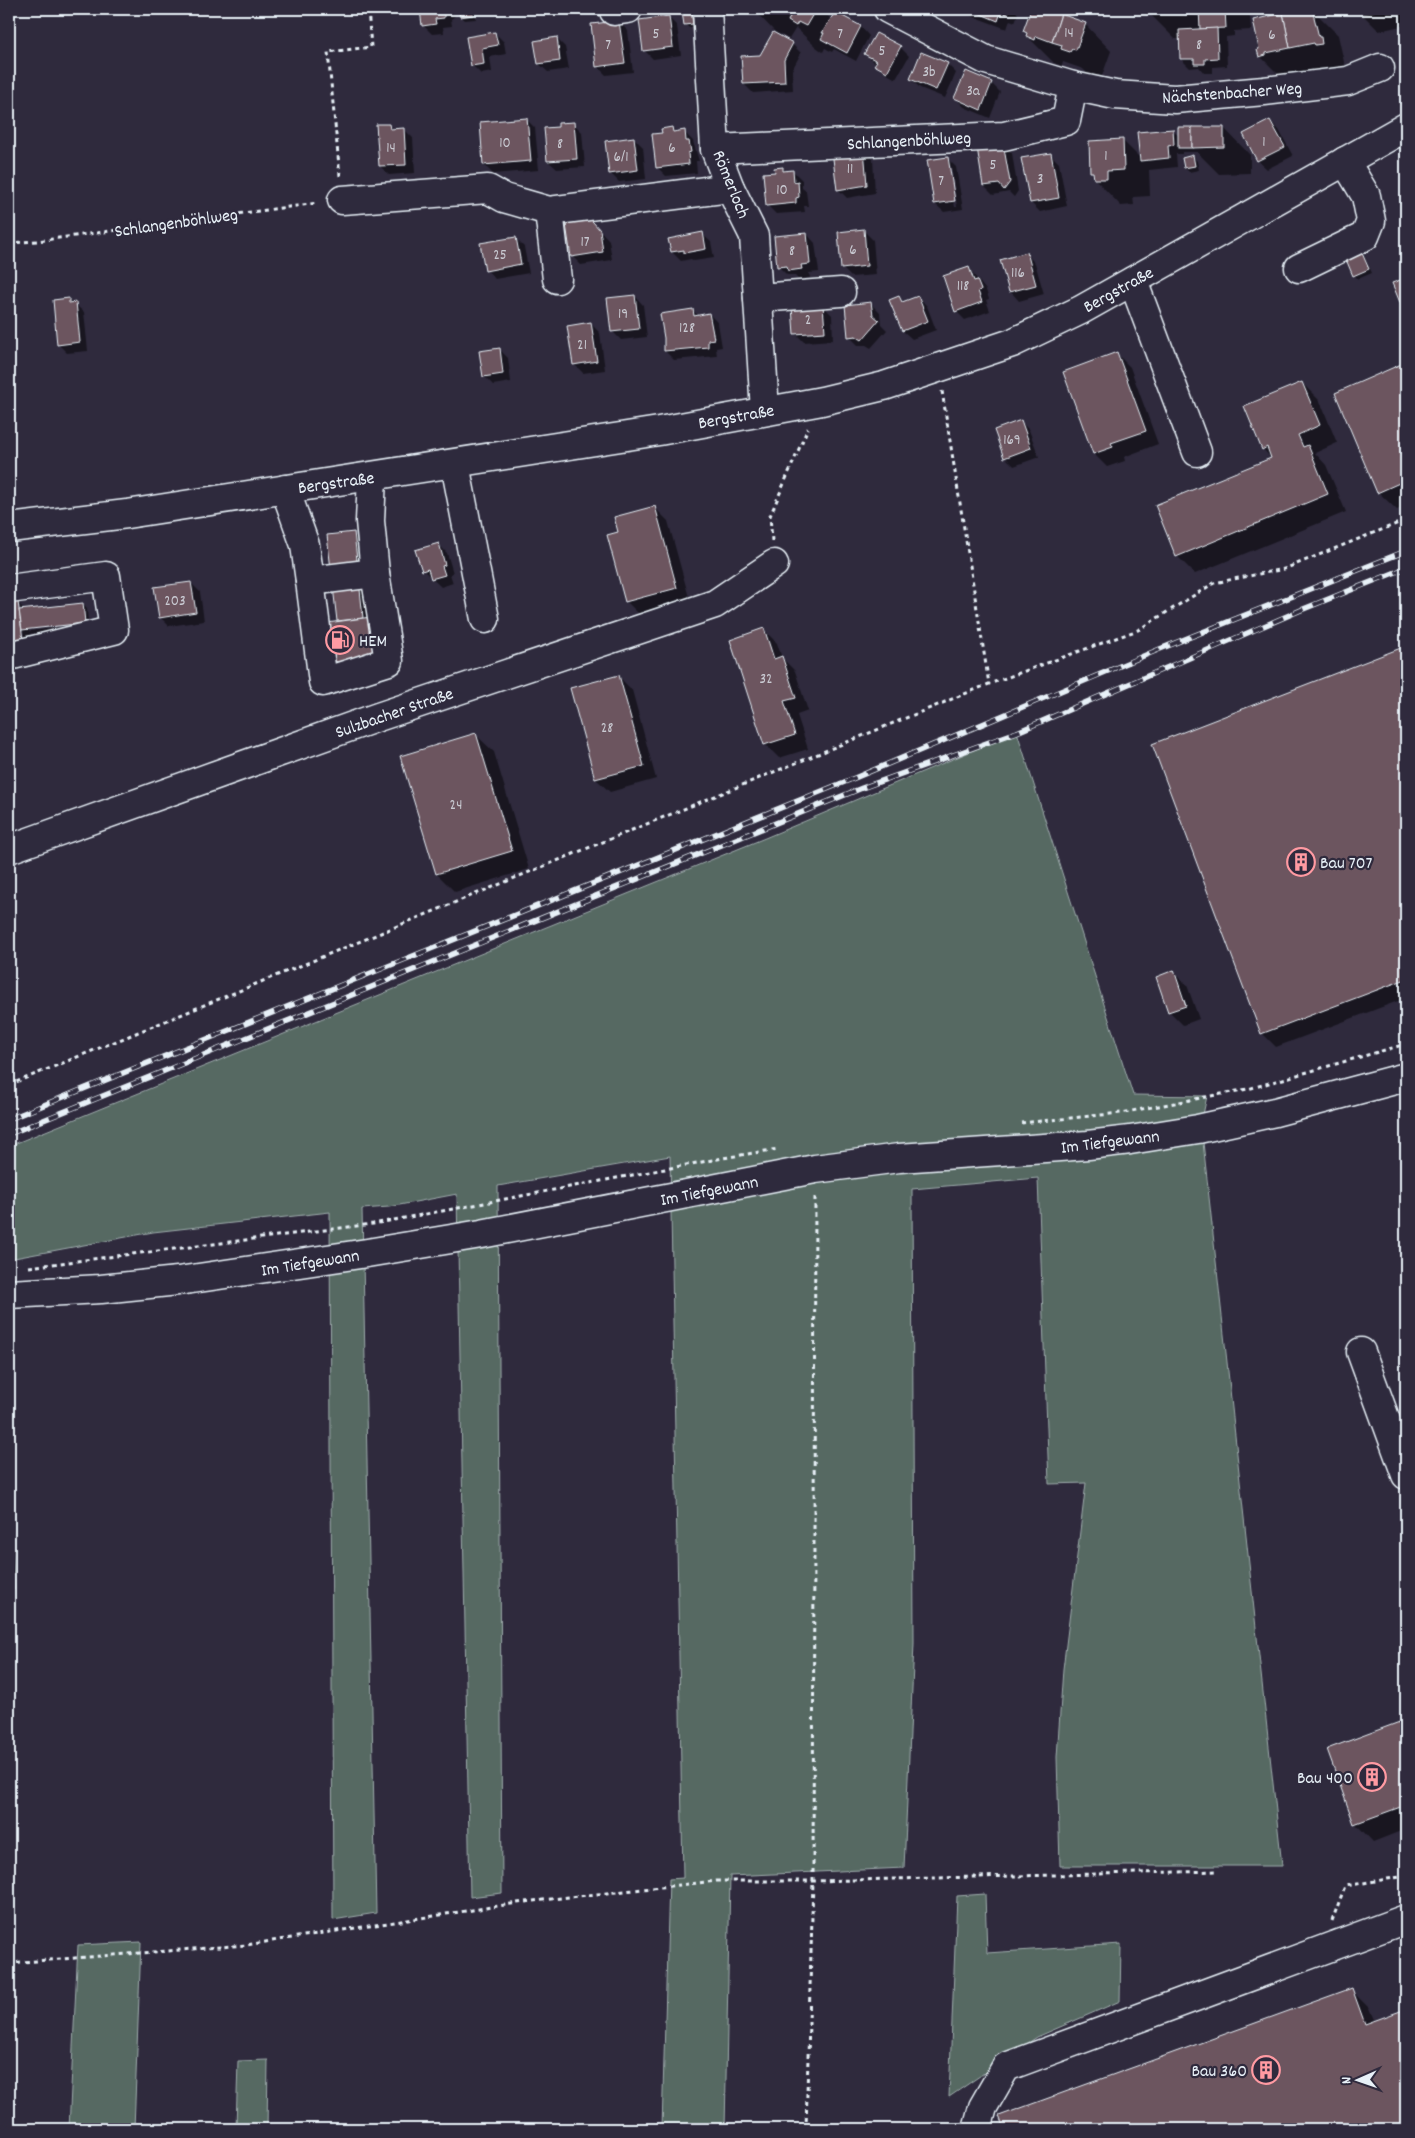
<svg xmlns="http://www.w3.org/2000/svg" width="1415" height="2138" font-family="Dekko,sans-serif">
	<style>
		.green { fill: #566962; stroke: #9fadad }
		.shadow { fill: #0007; fill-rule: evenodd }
		.building { fill: #6c555e; stroke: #e8f1f8 }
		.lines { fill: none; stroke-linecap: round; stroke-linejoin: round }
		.minor-casing { stroke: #e8f1f8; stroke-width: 31 }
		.major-casing { stroke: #e8f1f8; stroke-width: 31 }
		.path { stroke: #e8f1f8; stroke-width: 3; stroke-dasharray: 4 4; stroke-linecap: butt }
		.minor { stroke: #2f2a3d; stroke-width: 28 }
		.major { stroke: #2f2a3d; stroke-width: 28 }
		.rail-casing { stroke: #e8f1f8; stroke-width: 5.5 }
		.rail { stroke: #2f2a3d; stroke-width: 4; stroke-dasharray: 11; stroke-linecap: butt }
		.labels { text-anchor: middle; stroke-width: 4.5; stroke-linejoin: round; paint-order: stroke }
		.number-label { font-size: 15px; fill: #c9cad2 }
		.street-label { font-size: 18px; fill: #e8f1f8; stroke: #2f2a3d }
		.poi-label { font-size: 18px; fill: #e8f1f8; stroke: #2f2a3d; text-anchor: start }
	</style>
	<rect width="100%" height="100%" fill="#2f2a3d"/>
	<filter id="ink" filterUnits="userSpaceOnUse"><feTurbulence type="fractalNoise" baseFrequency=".02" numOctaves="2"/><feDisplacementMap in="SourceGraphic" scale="10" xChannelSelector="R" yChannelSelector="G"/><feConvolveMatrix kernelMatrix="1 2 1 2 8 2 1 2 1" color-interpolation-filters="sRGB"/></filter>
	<g filter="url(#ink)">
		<g class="green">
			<polygon points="1017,732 1133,1095 1207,1096 1201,1124 1282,1866 1060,1866 1057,1757 1063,1669 1086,1483 1049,1484 1038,1178 912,1189 914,1643 904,1868 730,1876 725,2129 662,2129 669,1879 683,1878 670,1156 498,1186 502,1893 470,1897 457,1194 389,1207 362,1209 376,1913 333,1920 330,1212 153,1232 9,1259 9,1146 765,838"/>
			<polygon points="9,1462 14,1590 9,1591"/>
			<polygon points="985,1894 987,1953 1121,1944 1120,2001 1037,2037 949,2097 957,1896"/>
			<polygon points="141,1942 134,2129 69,2129 78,1945"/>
			<polygon points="268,2060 267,2129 236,2129 238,2061"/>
		</g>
		<g class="shadow">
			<polygon points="421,9 454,9 455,16 451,19 452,26 443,27 444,33 432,34 423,25"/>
			<polygon points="460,9 475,9 476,19 465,20 461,16"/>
			<polygon points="753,9 821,9 832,20 835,14 861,27 869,36 856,61 834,49 832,52 825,48 823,52 816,47 796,28 789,39 775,32"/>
			<polygon points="953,9 1014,9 1018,14 1015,22 1010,20 1007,29"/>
			<polygon points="1033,9 1058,9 1067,18 1085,24 1111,51 1102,76 1098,75 1097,78 1089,75 1083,69 1063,62 1062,66 1054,63 1027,36 1025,31"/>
			<polygon points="1149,9 1243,9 1250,16 1251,30 1234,31 1234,36 1226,37 1227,66 1213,67 1213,73 1204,73 1199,67 1190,68 1181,59 1181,39 1175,39 1149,13"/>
			<polygon points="1312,9 1338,35 1344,62 1348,70 1287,83 1260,56 1261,50 1255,21"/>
			<polygon points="1360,9 1406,9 1406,25 1379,31 1361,13"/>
			<polygon points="690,12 695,16 696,27 689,28 685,24"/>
			<polygon points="668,17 677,26 681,55 653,59 644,50"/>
			<polygon points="619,22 628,31 633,72 606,75 597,66"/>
			<polygon points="495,33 504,42 506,54 490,57 492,72 481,74 472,65 468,38"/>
			<polygon points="557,39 565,47 569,69 548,72 539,64"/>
			<polygon points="792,44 801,53 792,70 793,90 753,93 744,84 761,56"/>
			<polygon points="900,47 909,56 896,79 885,73 866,54"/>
			<polygon points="947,64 956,73 945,98 920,88 911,79"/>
			<polygon points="991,83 1000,92 990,118 964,107 956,98"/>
			<polygon points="526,119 535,128 539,170 493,174 484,165"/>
			<polygon points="1270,121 1279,130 1293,156 1267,169 1258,161 1245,135"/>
			<polygon points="573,123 582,132 585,167 557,169 548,161 560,128"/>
			<polygon points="389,125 394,130 404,129 413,138 415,173 389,175 380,166"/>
			<polygon points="1224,128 1250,155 1250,173 1219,174 1197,152 1182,152 1182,154 1176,154 1177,167 1149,170 1150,196 1133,197 1134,205 1121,206 1095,179 1095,174 1092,171 1122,140 1141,159 1172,130 1180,137"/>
			<polygon points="672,129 676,133 684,132 693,141 699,161 696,161 697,173 666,176 658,168 663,134"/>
			<polygon points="634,138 643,147 646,179 619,182 610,173"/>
			<polygon points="1003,144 1012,153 1018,191 1014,197 1009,192 993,195 984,186"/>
			<polygon points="864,150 873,159 875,193 847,198 838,189"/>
			<polygon points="1050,154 1059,163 1067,206 1040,212 1031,203"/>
			<polygon points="1193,157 1197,161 1199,170 1189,172 1185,168"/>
			<path d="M947,158L956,167L963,209L944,212L935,204ZM948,166H951L957,207H955Z"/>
			<polygon points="783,168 787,172 793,171 802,180 802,188 806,191 808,206 804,206 805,212 776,214 767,205 776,173"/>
			<polygon points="595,225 609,240 612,260 581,265 572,256"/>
			<polygon points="864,231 873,240 876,275 851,277 842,268"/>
			<polygon points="702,234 711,242 714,258 694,261 691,259 681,261 672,252"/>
			<polygon points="807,234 815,243 819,272 809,273 810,278 798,279 794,275 787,275 778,266"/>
			<polygon points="515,238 524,247 529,273 495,279 487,270"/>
			<polygon points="1360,252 1364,256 1372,273 1358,279 1354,275"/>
			<polygon points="1026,254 1035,263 1044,294 1019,301 1011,292 1002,261"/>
			<polygon points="968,268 986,290 989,299 986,300 990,311 965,320 956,311"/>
			<polygon points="635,296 643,305 647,337 621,340 612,331"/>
			<polygon points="899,297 904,303 918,297 927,306 936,330 912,339 903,331"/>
			<polygon points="68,299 84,312 88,351 67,353 58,344"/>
			<polygon points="871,304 880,313 881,324 887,330 871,348 866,345 858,345 849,336"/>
			<polygon points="823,306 832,315 833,340 804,342 795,333"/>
			<polygon points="692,310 699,316 709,314 718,323 722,347 716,348 717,356 674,360 665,351"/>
			<polygon points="591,324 600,333 605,370 583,373 574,364"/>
			<polygon points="499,349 508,358 511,382 493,385 484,376"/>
			<polygon points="1117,354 1130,367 1158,444 1124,457 1125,461 1107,467 1094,454 1064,373"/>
			<polygon points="1406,364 1406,506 1397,510 1378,492 1337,393"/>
			<polygon points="1302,383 1320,401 1337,443 1315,453 1326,465 1346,512 1195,574 1177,556 1272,459 1263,449"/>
			<polygon points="1020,421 1029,430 1039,457 1014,466 1005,457"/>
			<polygon points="654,507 668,521 690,601 640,615 626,601 620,532"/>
			<polygon points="353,534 357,538 367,619 389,670 324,671 340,622 338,620"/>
			<polygon points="438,544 447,553 453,573 450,574 453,583 441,587 423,570"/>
			<polygon points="191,583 200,592 204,621 169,626 160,617"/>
			<path d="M18,603L26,611L83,604L87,608L88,621L29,628V631L88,624L89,627L29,634L31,648L9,651V604ZM18,606H20L25,646H22Z"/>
			<polygon points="764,630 777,643 782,658 795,671 808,711 797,715 808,749 779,758 765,744"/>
			<polygon points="1406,648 1406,998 1276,1047 1263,1034 1153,744"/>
			<polygon points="618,676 632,690 656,779 610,792 596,779"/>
			<polygon points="475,734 494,752 529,869 455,892 437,874 401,757"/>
			<polygon points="1174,972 1187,985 1199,1019 1183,1025 1169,1011"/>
			<polygon points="1404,1722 1406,1724 1406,1829 1373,1842 1355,1823"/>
			<polygon points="1351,1990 1369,2008 1375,2022 1406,2011 1406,2129 1005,2129 1000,2117"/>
		</g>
		<g class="building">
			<polygon points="420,9 444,9 444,18 435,19 436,24 422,26"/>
			<polygon points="458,9 472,9 473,15 460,17"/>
			<polygon points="753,9 765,9 762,14"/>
			<polygon points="784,9 816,9 806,26 798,22 796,26 788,21 790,17 782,13"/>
			<polygon points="971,9 1008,9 1007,14 1001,12 998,21 971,10"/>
			<polygon points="1031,9 1057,9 1055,12 1061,14 1052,42 1036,36 1035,40 1026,36 1027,33 1023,31"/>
			<polygon points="1147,9 1167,9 1167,12 1147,13"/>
			<polygon points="1199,9 1225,9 1226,28 1200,29"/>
			<polygon points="1305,9 1312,9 1319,37 1321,37 1322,44 1315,45 1314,43 1290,48 1283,13"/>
			<polygon points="1359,9 1384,9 1360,13"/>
			<polygon points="691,11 693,24 684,25 682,12"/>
			<polygon points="835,12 861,26 847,53 821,39 824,33 822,33"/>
			<polygon points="1283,13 1290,48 1266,53 1266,55 1259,57 1257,50 1259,49 1253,20"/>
			<polygon points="1061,14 1086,23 1076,50 1072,49 1070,52 1061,49 1062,45 1052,42"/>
			<polygon points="669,16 673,47 643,51 639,20"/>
			<polygon points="619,21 625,63 596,67 591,24"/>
			<polygon points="1217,28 1218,58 1205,59 1205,64 1194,64 1194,59 1180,59 1179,30"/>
			<polygon points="495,32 498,45 482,48 484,64 471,66 466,37"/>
			<polygon points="773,32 793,43 784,60 785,82 743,84 741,56 760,55"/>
			<polygon points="876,33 901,46 887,72 874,65 877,61 864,54"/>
			<polygon points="557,37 560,61 538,64 534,41"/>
			<polygon points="921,52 948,63 936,90 910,79"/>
			<polygon points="966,71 992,82 981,110 954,98"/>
			<polygon points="527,118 531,161 483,165 480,122"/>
			<polygon points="1270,120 1285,147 1257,161 1243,134"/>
			<polygon points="574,122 577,159 547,161 544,128 558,127 558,123"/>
			<polygon points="376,124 389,124 390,129 404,128 406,165 379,166"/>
			<polygon points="672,127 673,132 685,130 686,141 689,141 691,152 688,153 689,164 656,168 652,134 662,133 661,129"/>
			<rect x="1178" y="127" width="14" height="21"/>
			<polygon points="1192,127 1224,127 1224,147 1192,148"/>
			<polygon points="1173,129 1174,145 1168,146 1169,158 1140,161 1137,132"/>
			<polygon points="634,137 638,170 609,174 605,141"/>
			<polygon points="1123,139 1124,170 1107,171 1107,179 1094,179 1093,172 1090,172 1089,141"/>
			<polygon points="1003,143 1010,182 1004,190 999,184 983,186 977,147"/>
			<polygon points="864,149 867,185 837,190 832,151"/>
			<polygon points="1051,153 1059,198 1030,203 1021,158"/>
			<polygon points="1193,155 1195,166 1184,168 1182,158"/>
			<polygon points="948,157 955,201 934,204 927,160"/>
			<polygon points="783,167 783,171 793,170 794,182 798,181 799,197 796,198 796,203 766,206 763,173 775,172 774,168"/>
			<polygon points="586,214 600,230 603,252 571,257 565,218"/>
			<polygon points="864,229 867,266 841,269 838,232"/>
			<polygon points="703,232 706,249 684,253 684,250 671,252 668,239"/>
			<polygon points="807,233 810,264 801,265 802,269 788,271 787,266 777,267 774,236"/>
			<polygon points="516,237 521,264 485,271 480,243"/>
			<polygon points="1361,251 1369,269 1353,276 1345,257"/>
			<polygon points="1027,252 1036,285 1009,292 1000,260"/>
			<polygon points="969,267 974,281 977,280 981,290 978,291 982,302 955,312 943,276"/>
			<polygon points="1406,278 1406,317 1392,283"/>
			<polygon points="635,295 639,329 611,332 607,298"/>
			<polygon points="899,296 902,302 918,296 928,321 902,331 889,300"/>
			<polygon points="69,298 69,303 76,302 80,342 57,345 53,300"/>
			<polygon points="871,302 873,315 879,320 862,340 856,336 848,337 845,305"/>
			<polygon points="823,305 825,332 794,334 792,307"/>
			<polygon points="693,309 694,316 709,313 714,339 708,340 708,347 664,351 664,338 660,314"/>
			<polygon points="591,322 597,361 573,365 567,326"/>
			<polygon points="500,348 503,374 483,377 479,351"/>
			<polygon points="1117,352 1146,431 1111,443 1113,447 1093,454 1063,372"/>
			<polygon points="1406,362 1406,480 1377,493 1335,393"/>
			<polygon points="1302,382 1320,425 1298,435 1303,447 1308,445 1328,494 1176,557 1155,505 1271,458 1267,447 1262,450 1244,406"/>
			<polygon points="1021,420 1031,448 1004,458 994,430"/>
			<polygon points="655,506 677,588 625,602 607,535 618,532 614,517"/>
			<polygon points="354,532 363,618 337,621 327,535"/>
			<polygon points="439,543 445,565 442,566 445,575 431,579 428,569 422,571 415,550"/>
			<polygon points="191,582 196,612 159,618 154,587"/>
			<polygon points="18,602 23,640 9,641 9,603"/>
			<polygon points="83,603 85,623 22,630 19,610"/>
			<polygon points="371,617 377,657 335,662 334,655 309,658 305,626"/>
			<polygon points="764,628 774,659 782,656 796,698 784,701 795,735 764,745 730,640"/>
			<polygon points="1406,646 1406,979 1261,1034 1152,744"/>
			<polygon points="619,675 644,766 595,779 570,688"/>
			<polygon points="476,733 512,851 436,874 400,756"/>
			<polygon points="1174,970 1186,1006 1168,1012 1156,977"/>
			<polygon points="1405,1720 1406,1725 1406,1805 1354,1824 1327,1749"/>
			<polygon points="1352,1988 1365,2024 1406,2009 1406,2129 1004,2129 999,2116"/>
		</g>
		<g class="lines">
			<defs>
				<g id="minor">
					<polyline points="707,9 715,149 730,188 754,236 765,411"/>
					<polyline points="888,9 986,60 1073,86 1115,95 1175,99 1264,91 1348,81 1380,68"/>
					<polyline points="614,11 628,9"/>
					<polyline points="715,149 1004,136 1066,121 1073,86"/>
					<polyline points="342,200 488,189 504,198 549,211 730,188"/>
					<polyline points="549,211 557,279"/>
					<polyline points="1299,268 1365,236 1371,221 1366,196 1345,161"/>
					<polyline points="1133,281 1197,452"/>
					<polyline points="758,298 841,292"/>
					<polyline points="455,464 485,619"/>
					<polyline points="285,489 305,545 310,581 375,573 370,521 372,477"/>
					<polyline points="310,581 323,682 389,661 375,573"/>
					<polyline points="9,589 106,576 114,630 9,656"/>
					<polyline points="9,849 378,717 715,604 774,564"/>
					<polyline points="9,1294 101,1289 178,1281 367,1253 481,1234 815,1169 899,1158 1088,1145 1130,1140 1198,1129 1275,1112 1406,1077"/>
					<polyline points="1361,1352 1406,1475"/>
					<polyline points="977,2129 983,2107 1006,2067 1406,1919"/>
				</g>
				<polyline id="major" points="9,528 127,514 659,431 822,401 884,386 1012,343 1081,310 1406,127"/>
			</defs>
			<use href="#minor" class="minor-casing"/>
			<use href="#major" class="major-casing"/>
			<g class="path">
				<polyline points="340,176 328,52 371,47 368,9"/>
				<polyline points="9,243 37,241 318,203"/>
				<polyline points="942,391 989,684"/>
				<polyline points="772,541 770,516 808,428"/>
				<polyline points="9,1085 989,684 1138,630 1214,583 1284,569 1406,520"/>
				<polyline points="1021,1123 1121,1113 1248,1089 1406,1044"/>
				<polyline points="29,1267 373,1224 723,1158 778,1149"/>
				<polyline points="1332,1921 1345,1886 1406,1876"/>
				<polyline points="9,1963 246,1945 524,1902 716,1881 813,1881 1219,1871"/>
				<polyline points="806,2129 813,1881 815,1194"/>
			</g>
			<use href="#minor" class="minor"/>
			<use href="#major" class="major"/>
			<defs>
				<g id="rail">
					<polyline points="9,1119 857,777 1160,649 1406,551"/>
					<polyline points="9,1134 862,788 1017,732 1301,610 1406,568"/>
				</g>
			</defs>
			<use href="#rail" class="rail-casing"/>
			<use href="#rail" class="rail"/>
		</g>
	</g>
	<defs>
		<symbol id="fuel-ring" viewBox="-11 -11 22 22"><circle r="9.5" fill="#2f2a3d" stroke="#ff9aa2" stroke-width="1.5"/><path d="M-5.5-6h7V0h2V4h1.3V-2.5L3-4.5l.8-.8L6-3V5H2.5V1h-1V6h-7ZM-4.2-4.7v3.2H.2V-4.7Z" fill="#ff9aa2"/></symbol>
		<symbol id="building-ring" viewBox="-11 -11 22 22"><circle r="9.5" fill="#2f2a3d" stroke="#ff9aa2" stroke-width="1.5"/><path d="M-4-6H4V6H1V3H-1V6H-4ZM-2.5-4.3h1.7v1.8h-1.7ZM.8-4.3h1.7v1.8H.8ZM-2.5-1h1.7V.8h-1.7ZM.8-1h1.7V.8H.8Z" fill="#ff9aa2"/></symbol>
	</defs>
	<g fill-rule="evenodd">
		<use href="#fuel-ring" x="324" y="624" width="32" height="32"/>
		<use href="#building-ring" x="1285" y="846" width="32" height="32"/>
		<use href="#building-ring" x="1356" y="1761" width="32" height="32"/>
		<use href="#building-ring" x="1250" y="2054" width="32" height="32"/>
	</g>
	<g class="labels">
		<g class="number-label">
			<text x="1069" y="37">14</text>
			<text x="656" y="38">5</text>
			<text x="840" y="38">7</text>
			<text x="1272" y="39">6</text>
			<text x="608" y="49">7</text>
			<text x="1199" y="49">8</text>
			<text x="882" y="55">5</text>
			<text x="929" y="76">3b</text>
			<text x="973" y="95">3a</text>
			<text x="1264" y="146">1</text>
			<text x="505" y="147">10</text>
			<text x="560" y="148">8</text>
			<text x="391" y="152">14</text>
			<text x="672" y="152">6</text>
			<text x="1106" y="160">1</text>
			<text x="621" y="161">6/1</text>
			<text x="993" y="169">5</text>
			<text x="850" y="173">11</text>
			<text x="1040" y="183">3</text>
			<text x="941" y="185">7</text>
			<text x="782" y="194">10</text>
			<text x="585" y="246">17</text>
			<text x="853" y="254">6</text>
			<text x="792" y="255">8</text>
			<text x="500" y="259">25</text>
			<text x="1018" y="277">116</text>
			<text x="963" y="290">118</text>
			<text x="623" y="318">19</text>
			<text x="808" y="324">2</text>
			<text x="687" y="332">128</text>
			<text x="582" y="349">21</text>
			<text x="1012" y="444">169</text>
			<text x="175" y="605">203</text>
			<text x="766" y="683">32</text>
			<text x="607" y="732">28</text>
			<text x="456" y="809">24</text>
		</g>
		<g class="street-label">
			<text transform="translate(1232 92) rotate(-4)" y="6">Nächstenbacher Weg</text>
			<text transform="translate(909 140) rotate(-3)" y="6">Schlangenböhlweg</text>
			<text transform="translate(732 184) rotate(68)" y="6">Römerloch</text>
			<text transform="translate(176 222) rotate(-8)" y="6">Schlangenböhlweg</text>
			<text transform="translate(1118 289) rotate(-29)" y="6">Bergstraße</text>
			<text transform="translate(736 416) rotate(-10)" y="6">Bergstraße</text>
			<text transform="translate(336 482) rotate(-8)" y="6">Bergstraße</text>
			<text transform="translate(394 712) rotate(-19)" y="6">Sulzbacher Straße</text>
			<text transform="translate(1110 1141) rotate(-7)" y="6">Im Tiefgewann</text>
			<text transform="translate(709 1190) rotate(-11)" y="6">Im Tiefgewann</text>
			<text transform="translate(310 1262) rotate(-9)" y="6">Im Tiefgewann</text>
		</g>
		<g class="poi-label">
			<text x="359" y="646">HEM</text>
			<text x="1320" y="868">Bau 707</text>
			<text x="1353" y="1783" text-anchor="end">Bau 400</text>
			<text x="1247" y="2076" text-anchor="end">Bau 360</text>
		</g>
	</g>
	<rect width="1415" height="2138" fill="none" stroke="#2f2a3d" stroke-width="30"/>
	<rect x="15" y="15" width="1385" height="2108" fill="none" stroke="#e8f1f8" stroke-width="2" filter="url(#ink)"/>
	<g transform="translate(1358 2080) rotate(268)" stroke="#2f2a3d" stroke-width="4" paint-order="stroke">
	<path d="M0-4L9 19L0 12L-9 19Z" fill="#e8f1f8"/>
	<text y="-8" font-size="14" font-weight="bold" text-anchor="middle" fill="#e8f1f8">N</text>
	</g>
</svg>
